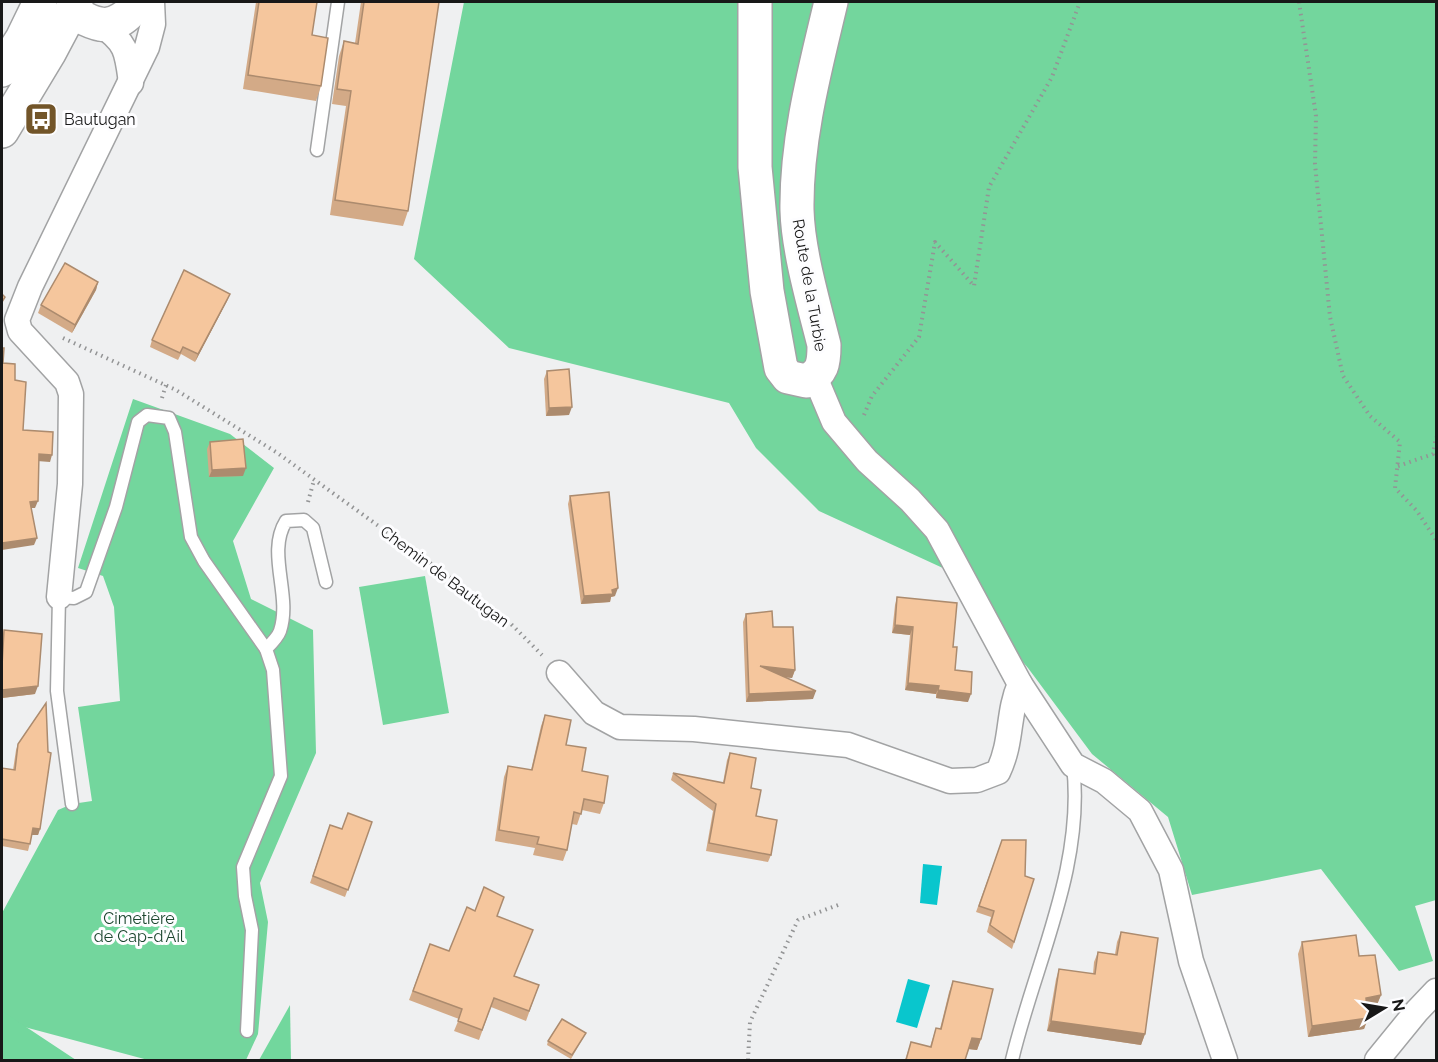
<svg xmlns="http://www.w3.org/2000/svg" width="1438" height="1062" font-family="Raleway,sans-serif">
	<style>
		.green { fill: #73d69d }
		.forest { fill: #72d79d }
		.water { fill: #09c6cd }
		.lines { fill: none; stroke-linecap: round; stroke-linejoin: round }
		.lane-casing { stroke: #a2a3a4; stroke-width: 15 }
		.street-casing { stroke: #a2a3a4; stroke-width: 27 }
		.secondary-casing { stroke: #a2a3a4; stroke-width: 36 }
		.primary-casing { stroke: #a2a3a4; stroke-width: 36 }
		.path { stroke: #939495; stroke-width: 4; stroke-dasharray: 1.5 4.5; stroke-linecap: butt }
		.lane { stroke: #fff; stroke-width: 12 }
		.street { stroke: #fff; stroke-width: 24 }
		.secondary { stroke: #fff; stroke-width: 33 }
		.primary { stroke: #fff; stroke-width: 33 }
		.wall { fill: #d3aa87 }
		.shaded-wall { fill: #ac8b6e }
		.building { fill: #f5c69d; stroke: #ac8b6e; stroke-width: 1.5 }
		.labels { text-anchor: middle; stroke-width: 6; stroke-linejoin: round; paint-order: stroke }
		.poi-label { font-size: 16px; fill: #181818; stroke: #fdfdff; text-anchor: start }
		.street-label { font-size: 16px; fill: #181818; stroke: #fdfdff }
		.park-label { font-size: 16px; fill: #1b452e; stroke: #fdfdff }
	</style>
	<rect width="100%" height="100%" fill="#eff0f1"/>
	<g class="green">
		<polygon points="464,2 1436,2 1436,900 1415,906 1433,961 1399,971 1321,869 1192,895 1168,817 1092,754 1028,668 945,569 819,511 756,448 729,403 509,348 414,259"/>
		<polygon points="133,399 230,434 274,468 233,541 251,599 313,630 316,753 260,883 268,922 258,1034 246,1060 148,1060 2,1021 2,913 58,810 72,804 92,801 78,707 120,701 114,607 103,576 78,568"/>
		<polygon points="425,576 449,713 383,725 359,587"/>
	</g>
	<g class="forest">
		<polygon points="290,1005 291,1060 259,1060"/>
		<polygon points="2,1011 76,1060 77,1060 2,1060"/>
	</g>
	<g class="water">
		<polygon points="923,864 942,866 937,905 920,903"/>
		<polygon points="908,979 930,985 917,1028 896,1022"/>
	</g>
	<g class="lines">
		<defs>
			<g id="lane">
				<polyline points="317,150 338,2"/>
				<polyline points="72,804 57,691 59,597 74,598 86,592 116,507 138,422 147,415 169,418 175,432 191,537 204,561 266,649"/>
				<path d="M247,1031L252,930L245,896L243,867L281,776L273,670L266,649C271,644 278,637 280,631C292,595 266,553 286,521L304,520L313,528L326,582"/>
				<path d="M1012,1060C1035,963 1085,866 1073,765"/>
			</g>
			<g id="street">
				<path d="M101,25C127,43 127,52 131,83"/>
				<polyline points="815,377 834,422 867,461 910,500 937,530 1020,684 1073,765 1104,781 1140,811 1171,870 1191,961 1225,1060"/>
				<polyline points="59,597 70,484 71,394 67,382 20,331 17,320 30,287 147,47 153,24 152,2"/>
				<path d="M559,673L594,713L620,727L694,729L848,745L950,781L977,780L998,772C1013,741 1007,713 1020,684"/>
				<polyline points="1377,1060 1417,1011 1436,991"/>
			</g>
			<g id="secondary">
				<path d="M755,2V167L767,291L781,368L788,377L806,381C823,373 824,363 824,345C814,305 798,251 797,210C796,140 815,69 831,2"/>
				<path d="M72,12C80,16 91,23 100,24C114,27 132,15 135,2"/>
			</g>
			<g id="primary">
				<polyline points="2,70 22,39 40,2"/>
				<polyline points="2,131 49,53 76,2"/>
			</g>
		</defs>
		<use href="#lane" class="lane-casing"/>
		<use href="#street" class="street-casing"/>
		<use href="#secondary" class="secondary-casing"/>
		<use href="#primary" class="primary-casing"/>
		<g class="path">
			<polyline points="1299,2 1316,116 1315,164 1330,317 1343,376 1370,416 1400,442 1395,488 1417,511 1436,540"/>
			<polyline points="63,338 176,390 276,452 502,615 542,655"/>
			<polyline points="162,398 166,385"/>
			<polyline points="864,415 872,396 919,337 935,242 974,286 989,187 1052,77 1080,2"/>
			<polyline points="1398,466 1433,454 1436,437"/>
			<polyline points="308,502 314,480"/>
			<polyline points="748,1060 750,1022 798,920 838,905"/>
		</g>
		<use href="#lane" class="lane"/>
		<use href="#street" class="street"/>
		<use href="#secondary" class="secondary"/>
		<use href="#primary" class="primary"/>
	</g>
	<g class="wall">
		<polygon points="256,2 317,2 312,35 321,86 316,101 243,89"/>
		<polygon points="361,2 439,2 408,211 403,226 330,215 346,106 332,104 339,56 344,41 355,43"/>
		<polygon points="98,282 96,290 72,333 38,313 41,305"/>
		<polygon points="230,294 227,301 195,362 181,354 178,360 150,347 152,340"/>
		<polygon points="547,371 569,415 546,416 544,379"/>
		<polygon points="210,442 243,476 209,477 207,449"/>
		<polygon points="570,496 615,596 611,597 610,602 581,604 568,504"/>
		<polygon points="897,597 953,647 955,670 968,702 936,698 936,694 905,690 910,635 892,633 895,605"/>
		<polygon points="746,614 773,627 795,670 792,678 785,677 813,699 746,702 743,622"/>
		<polygon points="4,630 35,694 2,698 2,638"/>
		<polygon points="545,715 604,803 600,814 582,810 577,825 572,824 567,850 563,861 533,855 535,848 495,841 504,777 508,766 531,770 541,726"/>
		<polygon points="18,744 40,829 38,835 32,835 28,851 2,846 2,768 13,770 16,750"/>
		<polygon points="730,753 751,788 756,816 771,855 768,862 706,851 713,811 671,780 673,773 723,783 727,760"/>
		<polygon points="372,822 345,897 310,883 330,825 342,829"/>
		<polygon points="1002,840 1025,876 1034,879 1012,949 987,932 991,917 976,912"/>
		<polygon points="475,911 497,916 515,976 539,985 526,1021 491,1007 479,1040 454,1031 459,1019 409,1000 430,944 449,951"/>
		<polygon points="1121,932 1145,1034 1141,1045 1047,1031 1056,979 1059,969 1093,974 1094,962 1098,952 1115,954 1117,942"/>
		<polygon points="1302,942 1359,956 1381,995 1376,1007 1367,1008 1368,1018 1364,1029 1308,1037 1298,954"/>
		<polygon points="953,981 981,1039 977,1050 969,1049 965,1060 905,1060 911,1042 930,1047 936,1028 940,1029 949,992"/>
		<polygon points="586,1033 571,1059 547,1045 548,1041"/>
	</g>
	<g class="shaded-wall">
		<polygon points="98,282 96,290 72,333 75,325"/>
		<polygon points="230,294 227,301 195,362 198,354"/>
		<polygon points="572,407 569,415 546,416 549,408"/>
		<polygon points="39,454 52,455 50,462 37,461"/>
		<polygon points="246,468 243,476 209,477 212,470"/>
		<polygon points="38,501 35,508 27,508 30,502"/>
		<polygon points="37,538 34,545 2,550 2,543"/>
		<polygon points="618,588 615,596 611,597 610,602 581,604 584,596"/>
		<polygon points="895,625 913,627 910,635 892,633"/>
		<polygon points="760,666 795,670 792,678 757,674"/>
		<polygon points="908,683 939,686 936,694 905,690"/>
		<polygon points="38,686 35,694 2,698 2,690"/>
		<polygon points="938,690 971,694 968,702 936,698"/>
		<polygon points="816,691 813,699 746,702 749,694"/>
		<polygon points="33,828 40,829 38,835 31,835"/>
		<polygon points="1381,995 1376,1007 1362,1009 1366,998"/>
		<polygon points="1368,1018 1364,1029 1308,1037 1312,1026"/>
		<polygon points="1051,1021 1145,1034 1141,1045 1047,1031"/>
		<polygon points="972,1038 981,1039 977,1050 968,1049"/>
	</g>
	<g class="building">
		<polygon points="259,2 317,2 312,35 328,38 321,86 248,75"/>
		<polygon points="364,2 439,2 408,211 335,200 351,91 337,89 344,41 358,44"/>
		<polygon points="65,263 98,282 75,325 41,305"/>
		<polygon points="184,270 230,294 198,354 183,347 180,353 152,340"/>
		<polygon points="2,294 5,297 2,302"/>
		<polygon points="2,348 4,348 3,363 15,364 15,380 26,382 23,430 53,432 52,455 39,454 38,501 30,502 37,538 2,543"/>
		<polygon points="569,369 572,407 549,408 547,371"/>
		<polygon points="243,439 246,468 212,470 210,442"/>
		<polygon points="609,492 618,588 612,590 613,594 584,596 570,496"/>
		<polygon points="897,597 957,603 953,647 957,647 955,670 972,672 971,694 938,690 939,686 908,683 913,627 895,625"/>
		<polygon points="772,611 773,627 793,627 795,670 760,666 816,691 749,694 746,614"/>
		<polygon points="4,630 42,634 38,686 2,690 2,666"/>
		<polygon points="46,703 48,752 51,753 40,829 33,828 30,844 2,839 2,768 15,770 18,744"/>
		<polygon points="545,715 571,720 566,745 586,748 582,771 608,776 604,803 584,799 581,814 574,812 567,850 537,844 539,837 499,830 508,766 532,770"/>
		<polygon points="730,753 756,758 751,788 761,790 756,816 777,820 771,855 709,843 716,804 673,773 724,783"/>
		<polygon points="348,813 372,822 348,890 313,876 330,825 342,829"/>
		<polygon points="1002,840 1026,840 1025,876 1034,879 1014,942 990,925 994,911 979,906"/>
		<polygon points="484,887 504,897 497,916 533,930 514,976 539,985 529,1011 494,998 482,1030 458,1021 462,1009 413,991 430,944 449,951 467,907 475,911"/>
		<polygon points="1121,932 1158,938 1145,1034 1051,1021 1059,969 1095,974 1098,952 1117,955"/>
		<polygon points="1356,935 1359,956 1375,955 1381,995 1366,998 1368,1018 1312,1026 1302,942"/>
		<polygon points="953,981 993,989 981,1039 972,1038 965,1060 906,1060 911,1042 931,1047 936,1028 941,1029"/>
		<polygon points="562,1019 586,1033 572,1055 548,1041"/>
	</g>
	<defs>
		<symbol id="bus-square" viewBox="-11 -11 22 22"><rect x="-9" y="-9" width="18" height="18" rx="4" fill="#725529" stroke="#fdfdff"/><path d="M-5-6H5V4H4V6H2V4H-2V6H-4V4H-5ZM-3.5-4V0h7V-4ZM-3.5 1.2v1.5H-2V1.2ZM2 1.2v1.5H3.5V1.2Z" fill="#fff"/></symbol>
	</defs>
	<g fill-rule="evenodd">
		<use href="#bus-square" x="22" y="100" width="38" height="38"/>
	</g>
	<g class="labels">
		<g class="poi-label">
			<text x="64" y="125">Bautugan</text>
		</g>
		<g class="street-label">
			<text transform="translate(810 285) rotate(80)" y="6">Route de la Turbie</text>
			<text transform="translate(445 576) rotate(37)" y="6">Chemin de Bautugan</text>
		</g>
		<g class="park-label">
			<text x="139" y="924">Cimetière<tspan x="139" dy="18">de Cap-d'Ail</tspan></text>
		</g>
	</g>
	<rect width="1438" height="1062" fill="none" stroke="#181818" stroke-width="6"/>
	<g transform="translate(1384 1008) rotate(79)" stroke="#fdfdff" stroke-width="4.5" paint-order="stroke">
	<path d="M0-4.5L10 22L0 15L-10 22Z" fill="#181818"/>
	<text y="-9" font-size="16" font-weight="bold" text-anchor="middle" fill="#181818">N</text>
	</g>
</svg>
